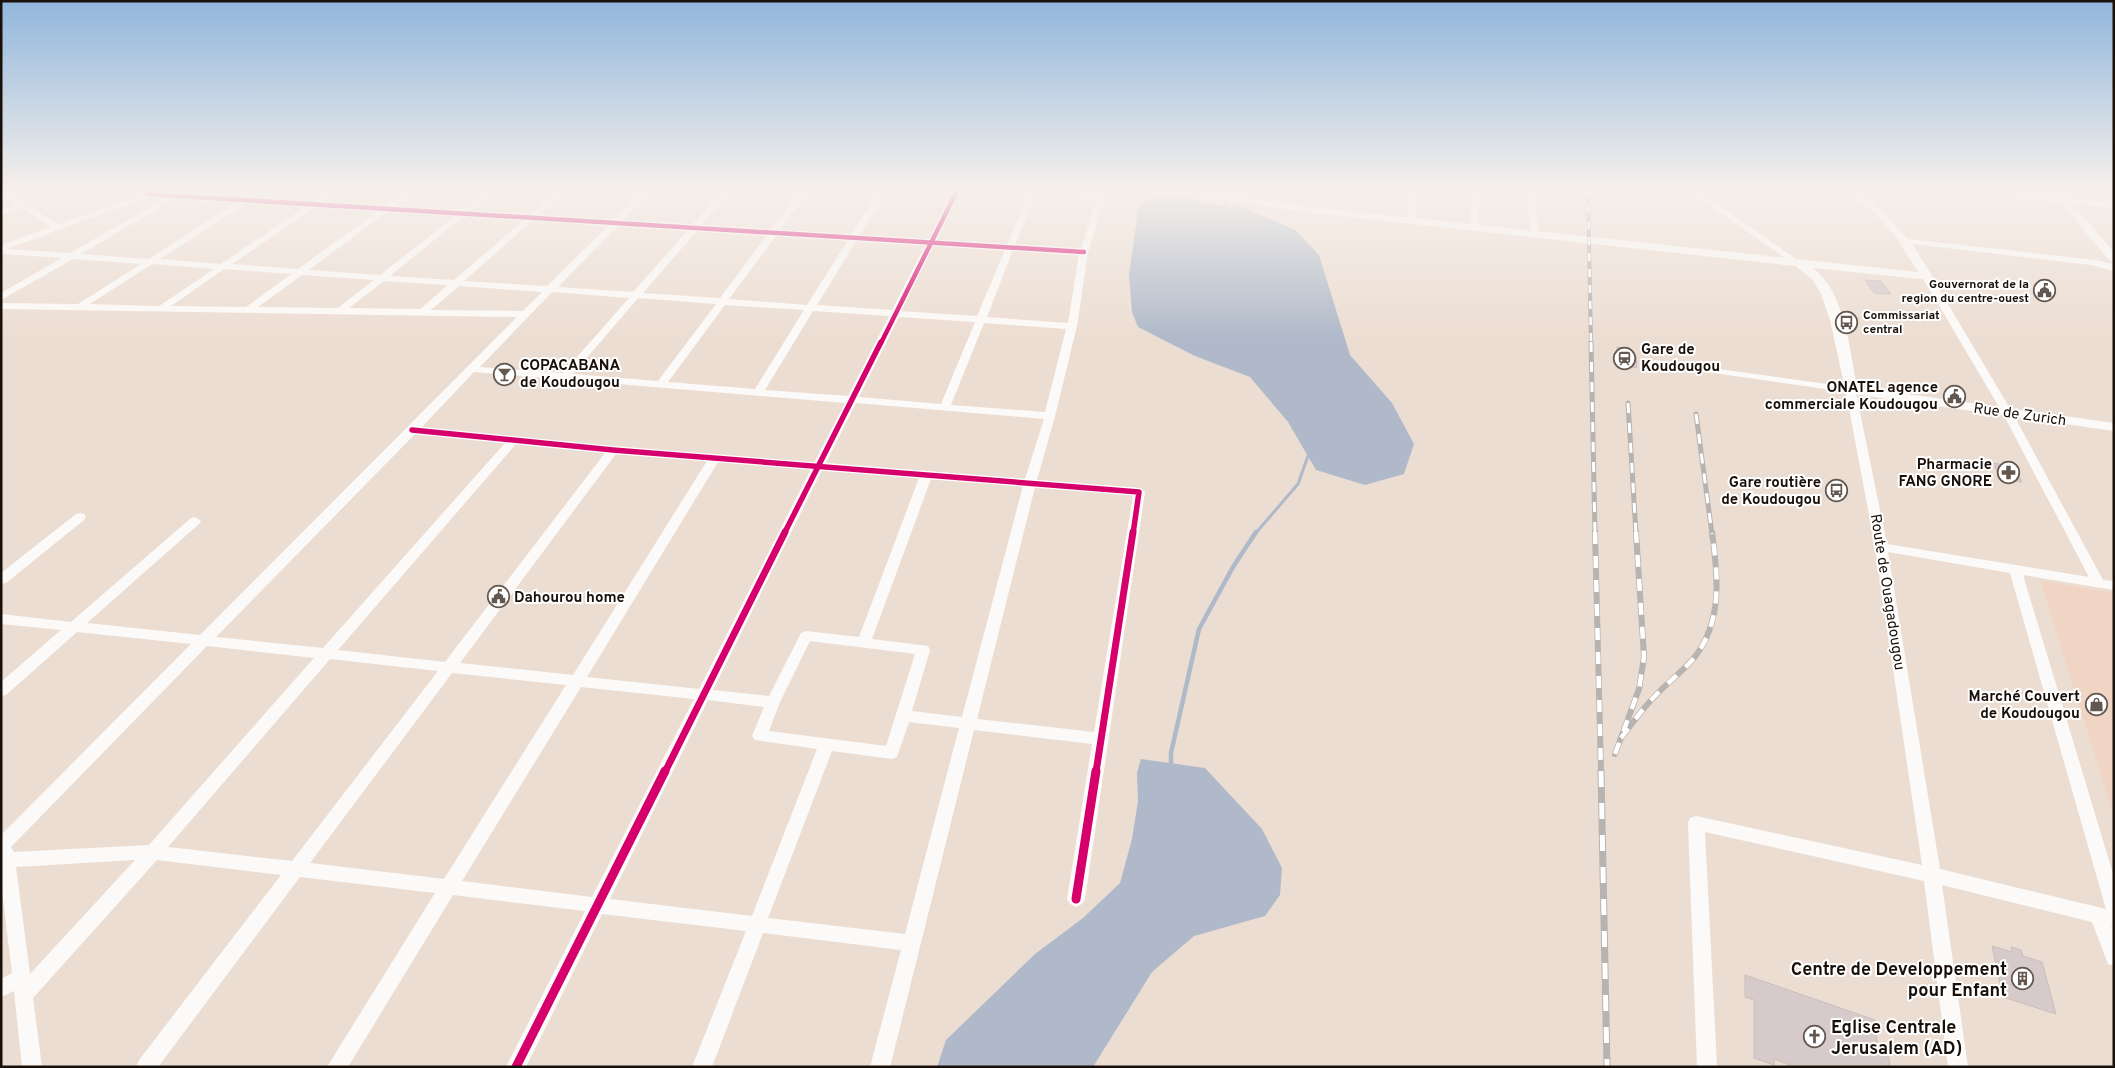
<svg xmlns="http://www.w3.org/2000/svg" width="2115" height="1068" font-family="Overpass,sans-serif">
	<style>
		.built { fill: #f0d5c4 }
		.water { fill: #afb9c9 }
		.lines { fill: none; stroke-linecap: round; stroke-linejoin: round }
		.stream-far2 { stroke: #afb9c9; stroke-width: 2.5 }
		.stream-far1 { stroke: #afb9c9; stroke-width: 3 }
		.stream { stroke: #afb9c9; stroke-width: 4.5 }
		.building { fill: #d7caca; stroke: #c9bebd }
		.minor { fill: #fcfaf8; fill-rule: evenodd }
		.major { fill: #fcfaf8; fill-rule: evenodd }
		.rail-far3-casing { stroke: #b6b3b1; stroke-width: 4 }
		.rail-far2-casing { stroke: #b6b3b1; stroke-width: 5 }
		.rail-far1-casing { stroke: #b6b3b1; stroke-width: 6 }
		.rail-casing { stroke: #b6b3b1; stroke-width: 7 }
		.rail-far3 { stroke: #fff; stroke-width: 2.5; stroke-dasharray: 8; stroke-linecap: butt }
		.rail-far2 { stroke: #fff; stroke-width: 3; stroke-dasharray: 10; stroke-linecap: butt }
		.rail-far1 { stroke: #fff; stroke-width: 4.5; stroke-dasharray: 12; stroke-linecap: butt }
		.rail { stroke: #fff; stroke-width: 5; stroke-dasharray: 16; stroke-linecap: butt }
		.cycleway-far3-casing { stroke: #fff; stroke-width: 7 }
		.cycleway-far2-casing { stroke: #fff; stroke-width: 8 }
		.cycleway-far1-casing { stroke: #fff; stroke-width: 10 }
		.cycleway-casing { stroke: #fff; stroke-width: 12 }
		.cycleway-far3 { stroke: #d6006c; stroke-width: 4.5 }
		.cycleway-far2 { stroke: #d6006c; stroke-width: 5.5 }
		.cycleway-far1 { stroke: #d6006c; stroke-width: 7 }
		.cycleway { stroke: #d6006c; stroke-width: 9 }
		.labels { text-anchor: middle; stroke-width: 4; stroke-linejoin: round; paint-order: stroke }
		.far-poi-label { font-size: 12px; font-weight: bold; fill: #19100a; stroke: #fff; text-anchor: end }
		.poi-label { font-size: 15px; font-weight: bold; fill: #19100a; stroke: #fff; text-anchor: end }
		.street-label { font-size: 15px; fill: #19100a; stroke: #fff }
		.near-poi-label { font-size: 18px; font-weight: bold; fill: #19100a; stroke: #fff; text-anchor: end }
	</style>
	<rect width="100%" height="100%" fill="#ecddd2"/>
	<polygon class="built" points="2040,580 2114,593 2114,817"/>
	<g class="water">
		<polygon points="1162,197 1193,199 1209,204 1241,207 1295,230 1319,255 1350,355 1392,403 1414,444 1404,474 1365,485 1316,470 1288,422 1250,377 1195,356 1138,327 1132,312 1129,275 1138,210 1148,199"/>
		<polygon points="1141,759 1205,768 1262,829 1282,868 1280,895 1265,916 1194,936 1152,972 1093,1067 937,1067 946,1040 1035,954 1083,918 1120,883 1132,839 1138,801 1137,773"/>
	</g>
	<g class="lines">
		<polyline class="stream-far2" points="1225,205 1226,194 1229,189"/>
		<polyline class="stream-far1" points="1255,534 1298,484 1308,456"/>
		<polyline class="stream" points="1171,763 1171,753 1199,629 1233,567 1256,532"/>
	</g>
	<g class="building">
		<polygon points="1865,280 1881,281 1891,294 1874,293"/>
		<polygon points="1617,347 1630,349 1630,355 1636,356 1637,368 1618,365"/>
		<polygon points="1993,463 2014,467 2022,482 2001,480"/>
		<polygon points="1992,946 2012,952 2011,947 2021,950 2023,956 2042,962 2056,1014 2003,997"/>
		<polygon points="1745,975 1875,1020 1878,1053 1889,1057 1890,1067 1795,1067 1774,1059 1774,1065 1754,1058 1754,1000 1745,997"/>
	</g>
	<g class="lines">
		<g class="minor">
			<path d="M257,189H267L254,198L313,202L332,189H341L323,202L384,206L408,189H417L394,207L460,211L488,189H497L470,211L529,215L559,189H568L538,216L613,220L644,189H653L622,221L692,225L724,189H732L701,226L771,230L802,189H810L779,231L851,235L880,189H888L859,236L928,240L954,189H962L937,240L1007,245L1028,194L994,191L990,189H1038L1099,193L1100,189H1108L1088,252L1077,326L1055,416L1037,480L1139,488L1145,492L1085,899L1082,904L1076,907L1070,904L1067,899L1092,744L974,730L890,1067H870L901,950L763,933L712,1067H692L746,931L602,914L526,1067H506L585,911L453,895L348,1067H327L435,893L300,877L158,1067H136L139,1060L281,875L157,860L33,998L42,1067H22L14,991L1,997V979L12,973L1,883V835L191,644L77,632L6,695L1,696V682L61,630L1,624V614L71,622L191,518L195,517L201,521L199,524L87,623L200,635L517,317L1,309V303L78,304L141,264L73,259L1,300V293L62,258L1,254V245L51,227L22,208L1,215V210L16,205L1,196V190L59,224L154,190L158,192L244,198ZM1036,194L1097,198L1081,249L1015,245ZM149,197L166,198L70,253L7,249ZM176,198L237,202L149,259L81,254ZM247,203L306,206L221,264L160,259ZM316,207L378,211L298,269L232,264ZM388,211L455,216L380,275L309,270ZM464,216L524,220L454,280L390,276ZM533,220L609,225L547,286L464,281ZM618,226L688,230L633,292L558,287ZM697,231L767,235L720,298L643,293ZM776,236L848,240L807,305L729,299ZM856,241L925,245L892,310L817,305ZM934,245L1005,250L977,316L901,311ZM1013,250L1079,254L1068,323L987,317ZM152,264L214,269L159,306L90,304ZM224,269L291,274L246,307L171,306ZM302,275L374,280L338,308L258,307ZM384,281L448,285L420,309L349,308ZM459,286L542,292L523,311L431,310ZM552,292L629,298L563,373L480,367ZM638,298L716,304L658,381L573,374ZM725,305L804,310L755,389L668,382ZM813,311L889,316L848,396L765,390ZM899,317L975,322L941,404L859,397ZM984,323L1066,329L1045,412L951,405ZM474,372L845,403L814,463L613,447L421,428ZM856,403L1044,419L1025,479L826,463ZM415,434L505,443L323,648L216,637ZM516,444L605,453L445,662L338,650ZM616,454L707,461L573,675L460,663ZM718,462L811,469L699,689L587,677ZM822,470L919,478L859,637L806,631L801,633L769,696L713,690ZM931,479L1023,486L962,717L912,711L930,650L928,646L872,639ZM1035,487L1133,495L1094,732L977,719ZM810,641L915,654L886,746L769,731L780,702ZM207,646L314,658L149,845L14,852L11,847ZM330,659L438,671L292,861L168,847ZM452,673L566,685L444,879L310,863ZM581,687L694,699L592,897L462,881ZM708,700L764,707L752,736L755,740L817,749L752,916L610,899ZM909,722L959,728L905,934L768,918L832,751L892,759L897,757ZM135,860L30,974L16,867Z"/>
			<polygon points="1411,189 1419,189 1415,221 1411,224 1407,221"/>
			<polygon points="1471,189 1479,189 1479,228 1475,231 1471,228"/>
			<polygon points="1526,189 1534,189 1539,234 1535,237 1531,234"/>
			<polygon points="1686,189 1695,189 1802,263 1798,266 1795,265"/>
			<path d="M1845,189C1867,189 1892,222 1907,238V242H1901L1869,208Z"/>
			<polygon points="1955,189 1981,189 2114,203 2114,208 1959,191"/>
			<path d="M1927,274L1932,277L2012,412L2103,580L2114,581V590L2023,575L2114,877V927L2111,926L2114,933V966L2108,964L2092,922L1942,885L1968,1067H1948L1924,881L1705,832L1717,1067H1697L1688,823L1690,818L1696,816L1922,865L1875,547L1846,392L1658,365L1654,364L1653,362L1654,360L1855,388L1887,544L2089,577L2002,412L1922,277ZM1888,552L2010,573L2106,909L1940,869Z"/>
			<polygon points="80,513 84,514 86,517 84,520 6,583 1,584 1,573 76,514"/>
		</g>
		<g class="major">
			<path d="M1161,189H1186L1313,207L1918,272L1898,240L1900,238L2095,260L2114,264V271L2091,265L1912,244L1933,277L1931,280L1813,268C1846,294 1849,348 1857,387L2114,423V431L1846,393L1830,320L1821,294L1813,280L1795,266L1313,213L1166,192Z"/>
			<polygon points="2049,189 2060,189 2114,252 2114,262 2110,261"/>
		</g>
		<defs>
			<polyline id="rail-far3" points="1588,189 1591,343"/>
			<g id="rail-far2">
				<polyline points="1591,342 1595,534"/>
				<polyline points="1628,403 1636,534"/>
				<polyline points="1696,414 1712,534"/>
			</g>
			<g id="rail-far1">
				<polyline points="1595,532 1601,772"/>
				<path d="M1621,738C1632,724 1642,709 1655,696C1667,683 1682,672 1694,658C1723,621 1718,576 1712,532"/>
				<polyline points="1615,754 1639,689 1644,657 1636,532"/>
			</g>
			<polyline id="rail" points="1601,771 1607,1067"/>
		</defs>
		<use href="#rail-far3" class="rail-far3-casing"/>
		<use href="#rail-far2" class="rail-far2-casing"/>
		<use href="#rail-far1" class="rail-far1-casing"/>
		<use href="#rail" class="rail-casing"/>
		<use href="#rail-far3" class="rail-far3"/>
		<use href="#rail-far2" class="rail-far2"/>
		<use href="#rail-far1" class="rail-far1"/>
		<use href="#rail" class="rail"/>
		<defs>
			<g id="cycleway-far3">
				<polyline points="147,194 1084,252"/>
				<polyline points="881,343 958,189"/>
			</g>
			<g id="cycleway-far2">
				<polyline points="412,430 613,450 1139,492 1133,534"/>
				<polyline points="784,534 881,342"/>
			</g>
			<g id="cycleway-far1">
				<polyline points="665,772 785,532"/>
				<polyline points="1096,772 1133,532"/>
			</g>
			<g id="cycleway">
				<polyline points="1076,899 1096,771"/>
				<polyline points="516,1067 665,771"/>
			</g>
		</defs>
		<use href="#cycleway-far3" class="cycleway-far3-casing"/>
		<use href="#cycleway-far2" class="cycleway-far2-casing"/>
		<use href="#cycleway-far1" class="cycleway-far1-casing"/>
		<use href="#cycleway" class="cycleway-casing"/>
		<use href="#cycleway-far3" class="cycleway-far3"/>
		<use href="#cycleway-far2" class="cycleway-far2"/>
		<use href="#cycleway-far1" class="cycleway-far1"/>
		<use href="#cycleway" class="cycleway"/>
	</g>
	<linearGradient id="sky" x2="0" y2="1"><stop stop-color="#91b6dc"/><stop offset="0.56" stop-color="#f6f0eb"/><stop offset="1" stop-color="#f6f0eb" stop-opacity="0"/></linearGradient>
	<rect width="2115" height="339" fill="url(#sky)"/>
	<defs>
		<symbol id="civic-ring" viewBox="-11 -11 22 22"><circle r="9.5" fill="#fff" stroke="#635850" stroke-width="1.5"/><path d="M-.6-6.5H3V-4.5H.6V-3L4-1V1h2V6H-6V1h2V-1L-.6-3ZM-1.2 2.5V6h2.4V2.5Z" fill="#635850"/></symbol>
		<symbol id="bus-ring" viewBox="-11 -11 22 22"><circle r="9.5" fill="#fff" stroke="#635850" stroke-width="1.5"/><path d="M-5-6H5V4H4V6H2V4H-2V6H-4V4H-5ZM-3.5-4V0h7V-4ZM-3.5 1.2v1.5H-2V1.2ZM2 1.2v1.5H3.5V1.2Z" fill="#635850"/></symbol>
		<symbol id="station-ring" viewBox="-11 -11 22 22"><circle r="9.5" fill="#fff" stroke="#635850" stroke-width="1.5"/><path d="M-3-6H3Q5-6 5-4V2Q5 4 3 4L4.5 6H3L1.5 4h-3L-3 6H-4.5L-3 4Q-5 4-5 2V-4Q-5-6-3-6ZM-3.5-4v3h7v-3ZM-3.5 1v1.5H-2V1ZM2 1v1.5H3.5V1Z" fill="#635850"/></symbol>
		<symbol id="bar-ring" viewBox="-11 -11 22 22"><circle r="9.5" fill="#fff" stroke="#635850" stroke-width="1.5"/><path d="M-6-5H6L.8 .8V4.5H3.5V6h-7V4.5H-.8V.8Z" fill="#635850"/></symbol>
		<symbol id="pharmacy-ring" viewBox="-11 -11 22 22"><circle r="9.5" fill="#fff" stroke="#635850" stroke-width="1.5"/><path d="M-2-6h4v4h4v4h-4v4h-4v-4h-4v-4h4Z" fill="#635850"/></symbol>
		<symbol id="shop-ring" viewBox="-11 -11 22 22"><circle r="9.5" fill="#fff" stroke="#635850" stroke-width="1.5"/><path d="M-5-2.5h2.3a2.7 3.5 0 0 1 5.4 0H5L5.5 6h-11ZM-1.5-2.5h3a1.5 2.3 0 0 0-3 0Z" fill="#635850"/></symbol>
		<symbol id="building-ring" viewBox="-11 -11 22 22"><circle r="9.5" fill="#fff" stroke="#635850" stroke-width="1.5"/><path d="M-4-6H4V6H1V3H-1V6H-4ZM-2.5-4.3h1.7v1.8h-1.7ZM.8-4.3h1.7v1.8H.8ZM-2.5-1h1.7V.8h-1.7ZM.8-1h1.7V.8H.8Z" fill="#635850"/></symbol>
		<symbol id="church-ring" viewBox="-11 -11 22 22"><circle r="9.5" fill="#fff" stroke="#635850" stroke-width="1.5"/><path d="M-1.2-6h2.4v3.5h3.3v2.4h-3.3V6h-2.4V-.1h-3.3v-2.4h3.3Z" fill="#635850"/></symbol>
	</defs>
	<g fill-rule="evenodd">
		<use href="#civic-ring" x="2032" y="278" width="25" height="25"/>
		<use href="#bus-ring" x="1834" y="310" width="25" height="25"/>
		<use href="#station-ring" x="1612" y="346" width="25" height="25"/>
		<use href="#bar-ring" x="492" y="362" width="25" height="25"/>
		<use href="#civic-ring" x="1942" y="384" width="25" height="25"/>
		<use href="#pharmacy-ring" x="1996" y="460" width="25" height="25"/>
		<use href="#bus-ring" x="1824" y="478" width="25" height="25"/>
		<use href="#civic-ring" x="486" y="584" width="25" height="25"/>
		<use href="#shop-ring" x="2084" y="692" width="25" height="25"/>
		<use href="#building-ring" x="2010" y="966" width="25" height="25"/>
		<use href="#church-ring" x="1802" y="1024" width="25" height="25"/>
	</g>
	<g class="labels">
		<g class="far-poi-label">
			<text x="2029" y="288">Gouvernorat de la<tspan x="2029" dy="14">region du centre-ouest</tspan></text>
			<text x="1863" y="319" text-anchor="start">Commissariat<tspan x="1863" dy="14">central</tspan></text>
		</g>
		<g class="poi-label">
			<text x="1641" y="354" text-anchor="start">Gare de<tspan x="1641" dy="17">Koudougou</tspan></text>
			<text x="520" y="370" text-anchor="start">COPACABANA<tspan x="520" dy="17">de Koudougou</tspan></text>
			<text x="1938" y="392">ONATEL agence<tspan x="1938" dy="17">commerciale Koudougou</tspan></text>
			<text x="1992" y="469">Pharmacie<tspan x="1992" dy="17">FANG GNORE</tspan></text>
			<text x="1821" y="487">Gare routière<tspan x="1821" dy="17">de Koudougou</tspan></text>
			<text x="514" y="602" text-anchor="start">Dahourou home</text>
			<text x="2080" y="701">Marché Couvert<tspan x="2080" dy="17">de Koudougou</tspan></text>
		</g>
		<g class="street-label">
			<text transform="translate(2020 414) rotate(8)" y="5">Rue de Zurich</text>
			<text transform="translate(1888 592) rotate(81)" y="5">Route de Ouagadougou</text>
		</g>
		<g class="near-poi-label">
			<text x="2007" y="975">Centre de Developpement<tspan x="2007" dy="21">pour Enfant</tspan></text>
			<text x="1831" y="1033" text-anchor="start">Eglise Centrale<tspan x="1831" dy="21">Jerusalem (AD)</tspan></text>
		</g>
	</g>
	<rect width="2115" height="1068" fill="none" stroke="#19100a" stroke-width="5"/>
</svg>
